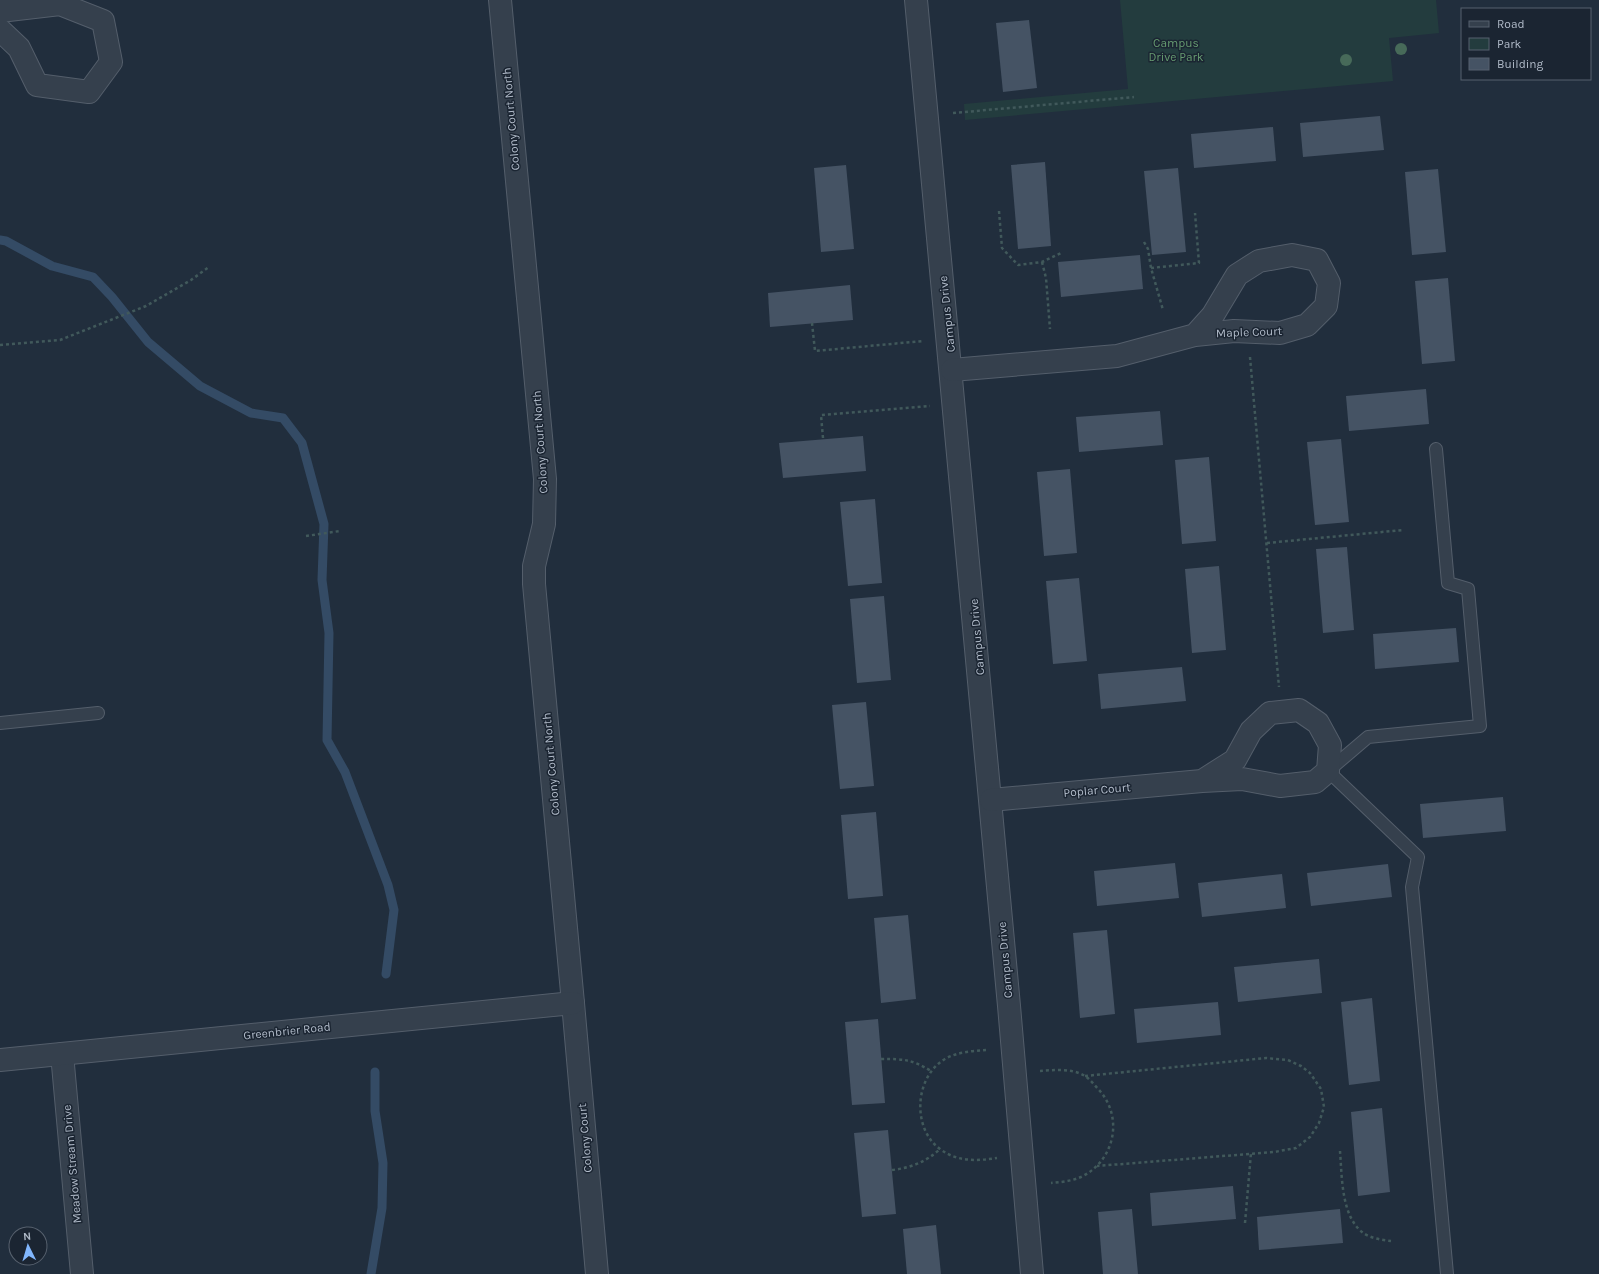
<svg xmlns="http://www.w3.org/2000/svg" width="1599" height="1274" font-family="Karla,sans-serif">
	<style>
		.green { fill: #233c3e }
		.lines { fill: none; stroke-linecap: round; stroke-linejoin: round }
		.stream { stroke: #344b65; stroke-width: 9 }
		.building { fill: #455364 }
		.lane-casing { stroke: #545e6b; stroke-width: 14 }
		.street-casing { stroke: #545e6b; stroke-width: 24 }
		.path { stroke: #41595b; stroke-width: 2.5; stroke-dasharray: 3 3; stroke-linecap: butt }
		.lane { stroke: #35404d; stroke-width: 12 }
		.street { stroke: #35404d; stroke-width: 22 }
		.tree { fill: #476a59 }
		.labels { text-anchor: middle; stroke-width: 3; stroke-linejoin: round; paint-order: stroke }
		.park-label { font-size: 12px; fill: #669b70; stroke: #1b2532 }
		.street-label { font-size: 12px; fill: #b1bbc9; stroke: #1b2532 }
	</style>
	<rect width="100%" height="100%" fill="#212e3d"/>
	<polygon class="green" points="1120,0 1436,0 1439,33 1389,38 1393,81 965,120 964,104 1128,89"/>
	<g class="lines">
		<g class="stream">
			<polyline points="0,240 6,241 52,266 93,277 112,297 148,342 200,386 251,413 283,418 302,443 324,524 322,580 329,633 327,740 345,772 388,885 394,910 386,974"/>
			<polyline points="371,1274 382,1208 383,1163 375,1111 375,1072"/>
		</g>
	</g>
	<g class="building">
		<polygon points="1029,20 1037,88 1003,92 996,23"/>
		<polygon points="1380,116 1384,150 1303,157 1300,123"/>
		<polygon points="1273,127 1276,161 1194,168 1191,134"/>
		<polygon points="1045,162 1051,246 1018,249 1011,165"/>
		<polygon points="846,165 854,249 821,252 814,168"/>
		<polygon points="1178,168 1186,252 1152,255 1144,171"/>
		<polygon points="1438,169 1446,252 1412,255 1405,172"/>
		<polygon points="1140,255 1143,289 1061,297 1058,262"/>
		<polygon points="1448,278 1455,361 1422,364 1415,281"/>
		<polygon points="850,285 853,320 770,327 768,293"/>
		<polygon points="1426,389 1429,424 1349,431 1346,396"/>
		<polygon points="1160,411 1163,445 1079,452 1076,417"/>
		<polygon points="863,436 866,471 783,478 779,443"/>
		<polygon points="1341,439 1349,522 1315,525 1307,442"/>
		<polygon points="1209,457 1216,541 1182,544 1175,460"/>
		<polygon points="1070,469 1077,553 1044,556 1037,472"/>
		<polygon points="875,499 882,583 848,586 840,502"/>
		<polygon points="1347,547 1354,630 1323,633 1316,549"/>
		<polygon points="1219,566 1226,650 1192,653 1185,569"/>
		<polygon points="1079,578 1087,661 1053,664 1046,581"/>
		<polygon points="884,596 891,680 857,683 850,599"/>
		<polygon points="1456,628 1459,662 1375,669 1373,634"/>
		<polygon points="1182,667 1186,701 1101,709 1098,674"/>
		<polygon points="866,702 874,786 840,789 832,705"/>
		<polygon points="1503,797 1506,831 1423,838 1420,804"/>
		<polygon points="876,812 883,896 848,899 841,815"/>
		<polygon points="1175,863 1179,898 1097,906 1094,871"/>
		<polygon points="1388,864 1392,897 1311,906 1307,873"/>
		<polygon points="1282,874 1286,908 1202,917 1198,883"/>
		<polygon points="908,915 916,999 881,1003 874,918"/>
		<polygon points="1107,930 1115,1014 1080,1018 1073,933"/>
		<polygon points="1319,959 1322,993 1238,1002 1234,967"/>
		<polygon points="1372,998 1380,1081 1349,1085 1341,1002"/>
		<polygon points="1218,1002 1221,1035 1137,1043 1134,1009"/>
		<polygon points="878,1019 885,1103 852,1105 845,1022"/>
		<polygon points="1382,1108 1390,1192 1358,1196 1351,1112"/>
		<polygon points="888,1130 896,1214 862,1217 854,1133"/>
		<polygon points="1233,1186 1236,1219 1152,1226 1150,1193"/>
		<polygon points="1132,1209 1138,1274 1103,1274 1098,1212"/>
		<polygon points="1340,1209 1343,1243 1259,1250 1257,1217"/>
		<polygon points="936,1225 941,1274 907,1274 903,1229"/>
	</g>
	<g class="lines">
		<defs>
			<g id="lane">
				<polyline points="1436,449 1448,583 1468,589 1480,726 1368,737 1328,771 1418,857 1412,887 1447,1274"/>
				<polyline points="0,723 98,713"/>
			</g>
			<g id="street">
				<polyline points="500,0 545,479 544,524 534,566 534,584 573,1003 597,1274"/>
				<path d="M916,0C958,424 996,849 1032,1274"/>
				<polyline points="0,11 60,4 103,21 111,62 89,92 37,85 19,48 0,30"/>
				<polyline points="952,370 1117,356 1195,335 1234,331 1280,333 1307,325 1326,306 1329,283 1317,260 1292,255 1259,261 1237,275 1213,315 1195,335"/>
				<polyline points="991,800 1202,781 1242,779 1280,786 1315,782 1328,771 1330,745 1318,723 1299,710 1270,713 1251,731 1235,760 1202,781"/>
				<polyline points="62,1054 82,1274"/>
				<polyline points="0,1060 573,1003"/>
			</g>
		</defs>
		<use href="#lane" class="lane-casing"/>
		<use href="#street" class="street-casing"/>
		<g class="path">
			<polyline points="953,113 1134,97"/>
			<polyline points="999,211 1002,248 1018,265 1042,262 1061,253"/>
			<polyline points="1144,242 1148,249 1151,268 1163,310"/>
			<polyline points="1042,262 1046,278 1050,329"/>
			<polyline points="1151,268 1199,263 1195,213"/>
			<polyline points="812,323 815,351 923,341"/>
			<polyline points="0,345 60,340 146,306 191,280 209,267"/>
			<polyline points="1250,357 1279,687"/>
			<polyline points="823,438 821,415 930,406"/>
			<polyline points="306,536 340,531"/>
			<polyline points="1267,543 1403,530"/>
			<path d="M986,1050C972,1051 957,1052 945,1059C914,1077 912,1129 940,1149C957,1162 977,1161 997,1158"/>
			<path d="M881,1059C904,1059 911,1059 931,1071"/>
			<path d="M1040,1071C1054,1070 1072,1068 1085,1076C1090,1079 1095,1086 1100,1091C1123,1118 1115,1159 1083,1176C1073,1181 1062,1182 1051,1183"/>
			<polyline points="1085,1076 1266,1058 1288,1060 1301,1066 1310,1073 1321,1089 1324,1107 1319,1123 1310,1137 1296,1148 1274,1152 1097,1166"/>
			<path d="M1340,1151C1342,1176 1341,1215 1362,1232C1369,1238 1382,1240 1391,1241"/>
			<path d="M892,1170C910,1168 926,1162 940,1149"/>
			<polyline points="1245,1223 1251,1153"/>
		</g>
		<use href="#lane" class="lane"/>
		<use href="#street" class="street"/>
	</g>
	<g class="tree">
		<circle cx="1401" cy="49" r="6"/>
		<circle cx="1346" cy="60" r="6"/>
	</g>
	<g class="labels">
		<g class="park-label">
			<text x="1176" y="47">Campus<tspan x="1176" dy="14">Drive Park</tspan></text>
		</g>
		<g class="street-label">
			<text transform="translate(511 119) rotate(-95)" y="4">Colony Court North</text>
			<text transform="translate(947 314) rotate(-96)" y="4">Campus Drive</text>
			<text transform="translate(1249 332) rotate(-2)" y="4">Maple Court</text>
			<text transform="translate(540 442) rotate(-94)" y="4">Colony Court North</text>
			<text transform="translate(977 637) rotate(-95)" y="4">Campus Drive</text>
			<text transform="translate(551 764) rotate(-95)" y="4">Colony Court North</text>
			<text transform="translate(1097 790) rotate(-5)" y="4">Poplar Court</text>
			<text transform="translate(1005 960) rotate(-95)" y="4">Campus Drive</text>
			<text transform="translate(287 1031) rotate(-6)" y="4">Greenbrier Road</text>
			<text transform="translate(585 1138) rotate(-95)" y="4">Colony Court</text>
			<text transform="translate(72 1164) rotate(-95)" y="4">Meadow Stream Drive</text>
		</g>
	</g>
	<rect x="1461" y="8" width="130" height="72" fill="#1b2532" stroke="#57616e"/>
	<rect x="1469" y="21" width="20" height="6" fill="#35404d" stroke="#57616e"/>
	<text x="1497" y="28" font-size="12" fill="#b1bbc9">Road</text>
	<rect x="1469" y="38" width="20" height="12" fill="#233c3e" stroke="#57616e"/>
	<text x="1497" y="48" font-size="12" fill="#b1bbc9">Park</text>
	<rect x="1469" y="58" width="20" height="12" fill="#455364" stroke="#57616e"/>
	<text x="1497" y="68" font-size="12" fill="#b1bbc9">Building</text>
	<g transform="translate(28 1246) rotate(355)"><circle r="19" fill="#1b2532" stroke="#57616e"/>
	<path d="M0-3L7 15L0 10L-7 15Z" fill="#81b6fd"/>
	<text y="-6" font-size="11" font-weight="bold" text-anchor="middle" fill="#b1bbc9">N</text>
	</g>
</svg>
